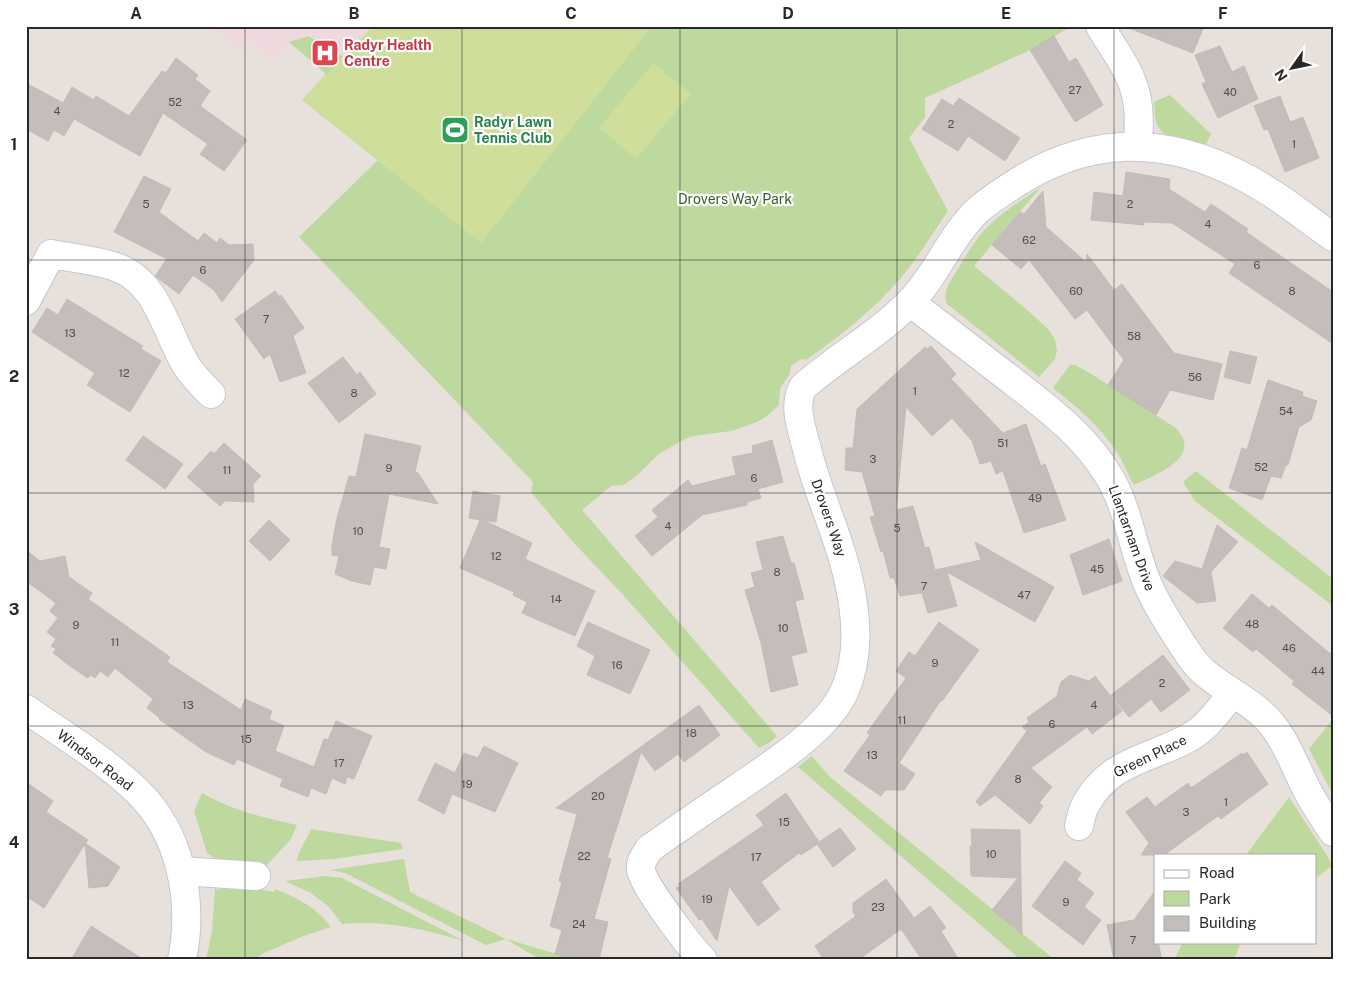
<svg xmlns="http://www.w3.org/2000/svg" width="1359" height="986" font-family="'Public Sans',sans-serif">
	<style>
		.medical { fill: #eed9de }
		.green { fill: #bdd99e }
		.pitch { fill: #cfdf9b }
		.building { fill: #c4bdbb; stroke: #c3bcb5 }
		.lines { fill: none; stroke-linecap: round; stroke-linejoin: round }
		.minor-casing { stroke: #c3c8d0; stroke-width: 30 }
		.minor { stroke: #fff; stroke-width: 28 }
		.grid { fill: none; stroke: #282828; stroke-width: 1; stroke-opacity: 0.55 }
		.labels { text-anchor: middle; stroke-width: 4.5; stroke-linejoin: round; paint-order: stroke }
		.number-label { font-size: 11px; fill: #4f4d4d }
		.health-label { font-size: 14px; font-weight: bold; fill: #be3a42; stroke: #fff; text-anchor: start }
		.leisure-label { font-size: 14px; font-weight: bold; fill: #27864d; stroke: #fff; text-anchor: start }
		.park-label { font-size: 14px; fill: #395b22; stroke: #fff }
		.street-label { font-size: 14px; fill: #282828; stroke: #fff }
		.neatline { fill: none; stroke: #282828; stroke-width: 2 }
		.grid-label { font-size: 16px; text-anchor: middle; font-weight: bold; fill: #282828 }
	</style>
	<rect width="100%" height="100%" fill="#e8e0db"/>
	<polygon class="medical" points="210,26 373,26 327,74 289,42 275,60 248,40 240,50"/>
	<g class="green">
		<path d="M609,26H1072L1030,50L925,98V117L909,138L948,211C932,233 918,259 899,280C872,311 840,336 806,360L801,359L791,366L790,373L780,389L779,405L767,416L757,422L731,431L693,436L685,439L659,454L635,477L623,485L611,486L582,510L777,736L769,743L759,748L624,596L573,542L531,492L533,482L299,237L378,160L302,100L326,74L289,42L308,36L359,66Z"/>
		<path d="M1170,95L1211,134L1205,146C1189,142 1162,141 1156,122C1154,116 1155,108 1154,102Z"/>
		<path d="M1041,187L974,266L1025,308L1047,328L1055,339L1057,351L1055,359L1039,377L947,304C942,290 951,280 958,269C964,259 970,248 977,239C993,217 1019,202 1041,187Z"/>
		<path d="M1070,365H1075L1088,372L1176,428C1178,431 1181,434 1183,438C1193,462 1150,477 1134,485C1128,475 1124,463 1118,454C1101,427 1077,407 1053,388Z"/>
		<polygon points="1196,471 1333,579 1333,606 1195,501 1183,482"/>
		<polygon points="1333,719 1333,795 1309,749"/>
		<polygon points="812,756 830,777 1055,960 1021,960 798,767"/>
		<path d="M202,793C231,810 265,818 297,825L291,839L267,865L257,867L223,864L207,853L194,811Z"/>
		<polygon points="1289,797 1333,865 1315,879 1315,855 1246,855"/>
		<path d="M311,829L401,843L403,849L334,859L297,861C298,850 307,840 311,829Z"/>
		<polygon points="404,859 410,892 506,939 577,960 541,960 506,939 486,945 345,873 330,870"/>
		<path d="M326,876L342,878L464,941C422,929 386,920 342,924L329,907L311,893L285,881Z"/>
		<path d="M234,885L274,892L275,889C298,898 316,907 331,927L306,935L266,952L253,960H206L212,931L215,888L218,890L224,886Z"/>
		<polygon points="1183,942 1241,942 1234,960 1174,960"/>
	</g>
	<g class="pitch">
		<polygon points="373,26 652,26 481,243 302,100"/>
		<polygon points="653,63 691,94 636,159 599,128"/>
	</g>
	<g class="building">
		<polygon points="1129,26 1204,26 1193,53 1129,28"/>
		<polygon points="1054,36 1069,62 1076,58 1103,105 1075,122 1030,50"/>
		<polygon points="1220,46 1232,72 1244,66 1258,99 1218,118 1202,84 1206,82 1195,55"/>
		<polygon points="176,58 198,75 195,79 210,91 200,106 247,140 224,171 200,154 208,144 163,113 140,156 74,119 64,136 54,130 48,141 26,129 26,83 63,103 72,87 94,100 96,96 129,116 162,71 166,73"/>
		<polygon points="1280,96 1290,122 1303,117 1319,158 1285,172 1268,129 1264,130 1254,106"/>
		<polygon points="959,98 1020,138 1005,161 968,136 958,151 922,129 942,99 953,106"/>
		<polygon points="1126,172 1170,179 1169,189 1205,212 1211,204 1248,229 1246,232 1333,292 1333,344 1229,273 1235,264 1172,223 1144,222 1144,225 1091,220 1094,192 1123,196"/>
		<polygon points="144,176 171,189 159,212 198,241 204,233 217,243 220,238 229,245 253,244 254,260 222,302 214,290 193,275 179,294 155,276 167,259 114,232"/>
		<polygon points="1043,191 1046,227 1086,262 1087,254 1114,290 1122,284 1174,353 1222,364 1213,400 1170,390 1156,415 1108,385 1124,360 1087,310 1075,319 1029,260 1021,269 992,245 1020,212 1024,214"/>
		<polygon points="275,291 279,296 281,295 304,328 293,336 306,373 280,382 270,354 264,359 235,319"/>
		<polygon points="67,299 143,346 141,349 161,361 130,412 87,385 95,373 32,332 47,308 58,315"/>
		<polygon points="931,346 956,374 951,379 1003,433 1026,424 1041,466 1045,464 1066,520 1024,533 1003,471 996,474 991,461 980,464 972,441 952,418 932,436 906,407 896,510 913,506 925,548 929,547 935,570 981,560 975,542 1054,587 1035,622 947,572 957,606 928,613 922,593 900,596 894,578 890,578 883,551 881,552 870,517 875,516 862,472 845,470 846,448 853,448 857,409 925,347 927,349"/>
		<polygon points="1230,351 1257,357 1250,384 1224,377"/>
		<polygon points="343,357 357,375 360,372 376,394 339,423 308,383"/>
		<polygon points="1268,380 1303,392 1302,396 1317,401 1311,420 1299,427 1288,465 1286,465 1281,478 1271,476 1262,500 1229,488 1242,448 1247,450"/>
		<polygon points="365,434 421,446 415,472 418,473 438,504 389,494 379,547 390,549 386,569 374,567 370,585 352,581 335,574 339,556 332,555 332,545 337,518 349,476 356,477"/>
		<polygon points="143,436 183,464 165,489 126,460"/>
		<polygon points="772,440 783,482 758,489 761,498 747,502 747,505 702,515 652,556 635,536 658,517 652,510 688,480 692,486 736,475 732,457 753,453 752,446"/>
		<polygon points="224,443 261,476 253,484 254,502 225,501 220,506 187,477 211,451 214,454"/>
		<polygon points="473,491 500,496 496,522 483,520 532,543 525,559 595,591 575,636 522,613 527,602 513,595 514,592 460,568 480,520 469,518"/>
		<polygon points="269,520 290,540 270,561 249,541"/>
		<polygon points="1217,525 1238,542 1211,572 1216,601 1197,603 1163,576 1175,561 1202,569"/>
		<polygon points="783,536 791,563 794,563 804,599 795,601 807,652 791,656 798,685 771,692 761,643 745,590 755,587 751,573 763,570 756,542"/>
		<polygon points="1109,539 1122,581 1083,595 1070,555"/>
		<polygon points="26,550 40,561 65,556 69,577 92,593 88,599 170,657 167,662 241,710 245,699 272,711 269,719 284,726 275,751 314,767 324,739 328,740 336,721 372,736 354,779 347,777 345,784 332,778 326,794 311,788 308,797 280,786 283,779 237,759 234,765 206,752 159,719 160,718 147,708 153,699 115,668 108,677 100,671 95,678 91,675 88,678 70,666 53,653 56,649 51,646 56,639 47,632 58,618 50,611 56,603 26,581"/>
		<polygon points="1252,594 1269,608 1272,605 1333,656 1333,716 1292,684 1294,681 1256,649 1253,652 1223,628"/>
		<polygon points="588,622 650,650 630,694 587,675 595,656 577,646"/>
		<polygon points="939,622 979,650 942,701 941,700 899,763 915,774 904,790 885,790 881,796 844,771 870,735 867,733 906,678 896,671 909,652 915,656"/>
		<polygon points="1163,655 1190,690 1161,712 1151,699 1129,717 1111,695"/>
		<polygon points="1070,675 1089,681 1095,676 1122,711 1092,734 1087,727 1031,768 1052,787 1039,803 1043,806 1030,824 995,795 980,806 976,802 1027,731 1022,727 1029,722 1027,718 1057,696 1061,682"/>
		<polygon points="699,705 720,735 684,762 678,754 655,771 641,752 607,858 611,859 594,919 608,922 599,960 577,960 555,954 562,930 550,926 562,882 559,881 577,814 556,808"/>
		<polygon points="484,746 518,763 495,812 452,794 444,814 418,800 435,763 455,773 464,753 478,758"/>
		<polygon points="1247,752 1268,784 1221,819 1218,816 1164,855 1141,855 1149,843 1126,812 1147,797 1155,807 1188,783 1191,788 1242,753 1243,755"/>
		<polygon points="26,782 53,801 46,812 88,840 85,843 120,867 108,886 89,888 85,844 44,908 26,896"/>
		<polygon points="786,793 819,842 840,828 856,849 833,867 817,844 801,855 799,853 761,882 780,909 758,926 729,886 717,941 702,919 699,920 676,888 680,886 678,884 764,825 756,815"/>
		<polygon points="971,829 1020,830 1022,934 992,910 1018,878 971,876 970,846 972,846"/>
		<polygon points="1065,861 1081,873 1077,880 1094,893 1084,907 1101,920 1083,945 1032,906"/>
		<polygon points="886,879 914,918 930,906 946,928 941,931 959,960 922,960 901,929 858,960 824,960 815,946 856,916 853,912 853,903"/>
		<polygon points="1155,891 1155,942 1158,942 1162,960 1114,960 1107,925 1134,920"/>
		<polygon points="91,926 144,960 71,960"/>
	</g>
	<g class="lines">
		<defs>
			<g id="minor">
				<path d="M1100,26C1112,47 1129,68 1135,91C1140,109 1139,128 1138,146"/>
				<path d="M26,301L51,254C72,258 95,260 116,267C158,282 165,330 186,365C193,376 202,385 211,394"/>
				<path d="M910,302C942,327 974,351 1006,376C1045,406 1085,435 1110,478C1129,511 1133,550 1148,585C1159,610 1175,634 1190,656C1207,682 1239,693 1261,713C1284,733 1293,763 1307,790C1314,804 1324,818 1333,832"/>
				<path d="M26,709C63,735 104,759 137,791C181,833 194,901 182,960"/>
				<path d="M1079,826C1081,819 1082,810 1086,804C1111,759 1150,760 1190,737C1208,727 1220,708 1233,693"/>
				<polyline points="181,871 256,876"/>
				<path d="M703,960C690,947 643,885 641,870C640,861 645,856 649,849C677,829 705,810 733,791C769,766 827,731 845,690C860,656 857,618 849,582C840,538 819,497 808,453C803,432 792,407 803,387C837,357 878,335 910,302C937,275 950,236 979,209C990,200 1002,192 1013,185C1088,136 1163,135 1242,176C1274,192 1303,216 1333,237"/>
			</g>
		</defs>
		<use href="#minor" class="minor-casing"/>
		<use href="#minor" class="minor"/>
	</g>
	<path class="grid" d="M245,26V960M462,26V960M680,26V960M897,26V960M1114,26V960M26,260H1333M26,493H1333M26,726H1333"/>
	<defs>
		<symbol id="hospital-square" viewBox="-11 -11 22 22"><rect x="-9" y="-9" width="18" height="18" rx="4" fill="#e0444e" stroke="#fff"/><path d="M-5-5h3v3.5h4V-5h3V5h-3V1.5h-4V5h-3Z" fill="#fff"/></symbol>
		<symbol id="stadium-square" viewBox="-11 -11 22 22"><rect x="-9" y="-9" width="18" height="18" rx="4" fill="#2e9e5b" stroke="#fff"/><path d="M0-5a6.5 5 0 1 0 0 10a6.5 5 0 1 0 0-10ZM-3.5-1.8h7v3.6h-7Z" fill="#fff"/></symbol>
	</defs>
	<g fill-rule="evenodd">
		<use href="#hospital-square" x="309" y="37" width="32" height="32"/>
		<use href="#stadium-square" x="439" y="114" width="32" height="32"/>
	</g>
	<g class="labels">
		<g class="number-label">
			<text x="1075" y="94">27</text>
			<text x="1230" y="96">40</text>
			<text x="175" y="106">52</text>
			<text x="57" y="115">4</text>
			<text x="951" y="128">2</text>
			<text x="1294" y="148">1</text>
			<text x="146" y="208">5</text>
			<text x="1130" y="208">2</text>
			<text x="1208" y="228">4</text>
			<text x="1029" y="244">62</text>
			<text x="1257" y="269">6</text>
			<text x="203" y="274">6</text>
			<text x="1076" y="295">60</text>
			<text x="1292" y="295">8</text>
			<text x="266" y="323">7</text>
			<text x="70" y="337">13</text>
			<text x="1134" y="340">58</text>
			<text x="124" y="377">12</text>
			<text x="1195" y="381">56</text>
			<text x="915" y="395">1</text>
			<text x="354" y="397">8</text>
			<text x="1286" y="415">54</text>
			<text x="1003" y="447">51</text>
			<text x="873" y="463">3</text>
			<text x="1261" y="471">52</text>
			<text x="389" y="472">9</text>
			<text x="227" y="474">11</text>
			<text x="754" y="482">6</text>
			<text x="1035" y="502">49</text>
			<text x="668" y="530">4</text>
			<text x="897" y="532">5</text>
			<text x="358" y="535">10</text>
			<text x="496" y="560">12</text>
			<text x="1097" y="573">45</text>
			<text x="777" y="576">8</text>
			<text x="924" y="590">7</text>
			<text x="1024" y="599">47</text>
			<text x="556" y="603">14</text>
			<text x="1252" y="628">48</text>
			<text x="76" y="629">9</text>
			<text x="783" y="632">10</text>
			<text x="115" y="646">11</text>
			<text x="1289" y="652">46</text>
			<text x="935" y="667">9</text>
			<text x="617" y="669">16</text>
			<text x="1318" y="675">44</text>
			<text x="1162" y="687">2</text>
			<text x="188" y="709">13</text>
			<text x="1094" y="709">4</text>
			<text x="902" y="724">11</text>
			<text x="1052" y="728">6</text>
			<text x="691" y="737">18</text>
			<text x="246" y="743">15</text>
			<text x="872" y="759">13</text>
			<text x="339" y="767">17</text>
			<text x="1018" y="783">8</text>
			<text x="467" y="788">19</text>
			<text x="598" y="800">20</text>
			<text x="1226" y="806">1</text>
			<text x="1186" y="816">3</text>
			<text x="784" y="826">15</text>
			<text x="991" y="858">10</text>
			<text x="584" y="860">22</text>
			<text x="756" y="861">17</text>
			<text x="707" y="903">19</text>
			<text x="1066" y="906">9</text>
			<text x="878" y="911">23</text>
			<text x="579" y="928">24</text>
			<text x="1133" y="944">7</text>
		</g>
		<g class="health-label">
			<text x="344" y="50">Radyr Health<tspan x="344" dy="16">Centre</tspan></text>
		</g>
		<g class="leisure-label">
			<text x="474" y="127">Radyr Lawn<tspan x="474" dy="16">Tennis Club</tspan></text>
		</g>
		<g class="park-label">
			<text x="735" y="204">Drovers Way Park</text>
		</g>
		<g class="street-label">
			<text transform="translate(829 518) rotate(71)" y="5">Drovers Way</text>
			<text transform="translate(1132 538) rotate(70)" y="5">Llantarnam Drive</text>
			<text transform="translate(1150 756) rotate(-26)" y="5">Green Place</text>
			<text transform="translate(95 760) rotate(37)" y="5">Windsor Road</text>
		</g>
	</g>
	<rect width="1359" height="986" fill="none" stroke="#ffffff" stroke-width="55"/>
	<rect x="1154" y="854" width="162" height="90" fill="#ffffff" stroke="#a9a9a9"/>
	<rect x="1164" y="870" width="25" height="8" fill="#ffffff" stroke="#a9a9a9"/>
	<text x="1199" y="878" font-size="15" fill="#282828">Road</text>
	<rect x="1164" y="891" width="25" height="15" fill="#bdd99e" stroke="#a9a9a9"/>
	<text x="1199" y="904" font-size="15" fill="#282828">Park</text>
	<rect x="1164" y="916" width="25" height="15" fill="#c4bdbb" stroke="#a9a9a9"/>
	<text x="1199" y="928" font-size="15" fill="#282828">Building</text>
	<g transform="translate(1292 68) rotate(237)" stroke="#ffffff" stroke-width="4" paint-order="stroke">
	<path d="M0-4L9 19L0 12L-9 19Z" fill="#282828"/>
	<text y="-8" font-size="14" font-weight="bold" text-anchor="middle" fill="#282828">N</text>
	</g>
	<rect x="28" y="28" width="1304" height="930" class="neatline"/>
	<g class="grid-label">
		<text x="136" y="19">A</text>
		<text x="354" y="19">B</text>
		<text x="571" y="19">C</text>
		<text x="788" y="19">D</text>
		<text x="1006" y="19">E</text>
		<text x="1223" y="19">F</text>
		<text x="14" y="150">1</text>
		<text x="14" y="382">2</text>
		<text x="14" y="615">3</text>
		<text x="14" y="848">4</text>
	</g>
</svg>
